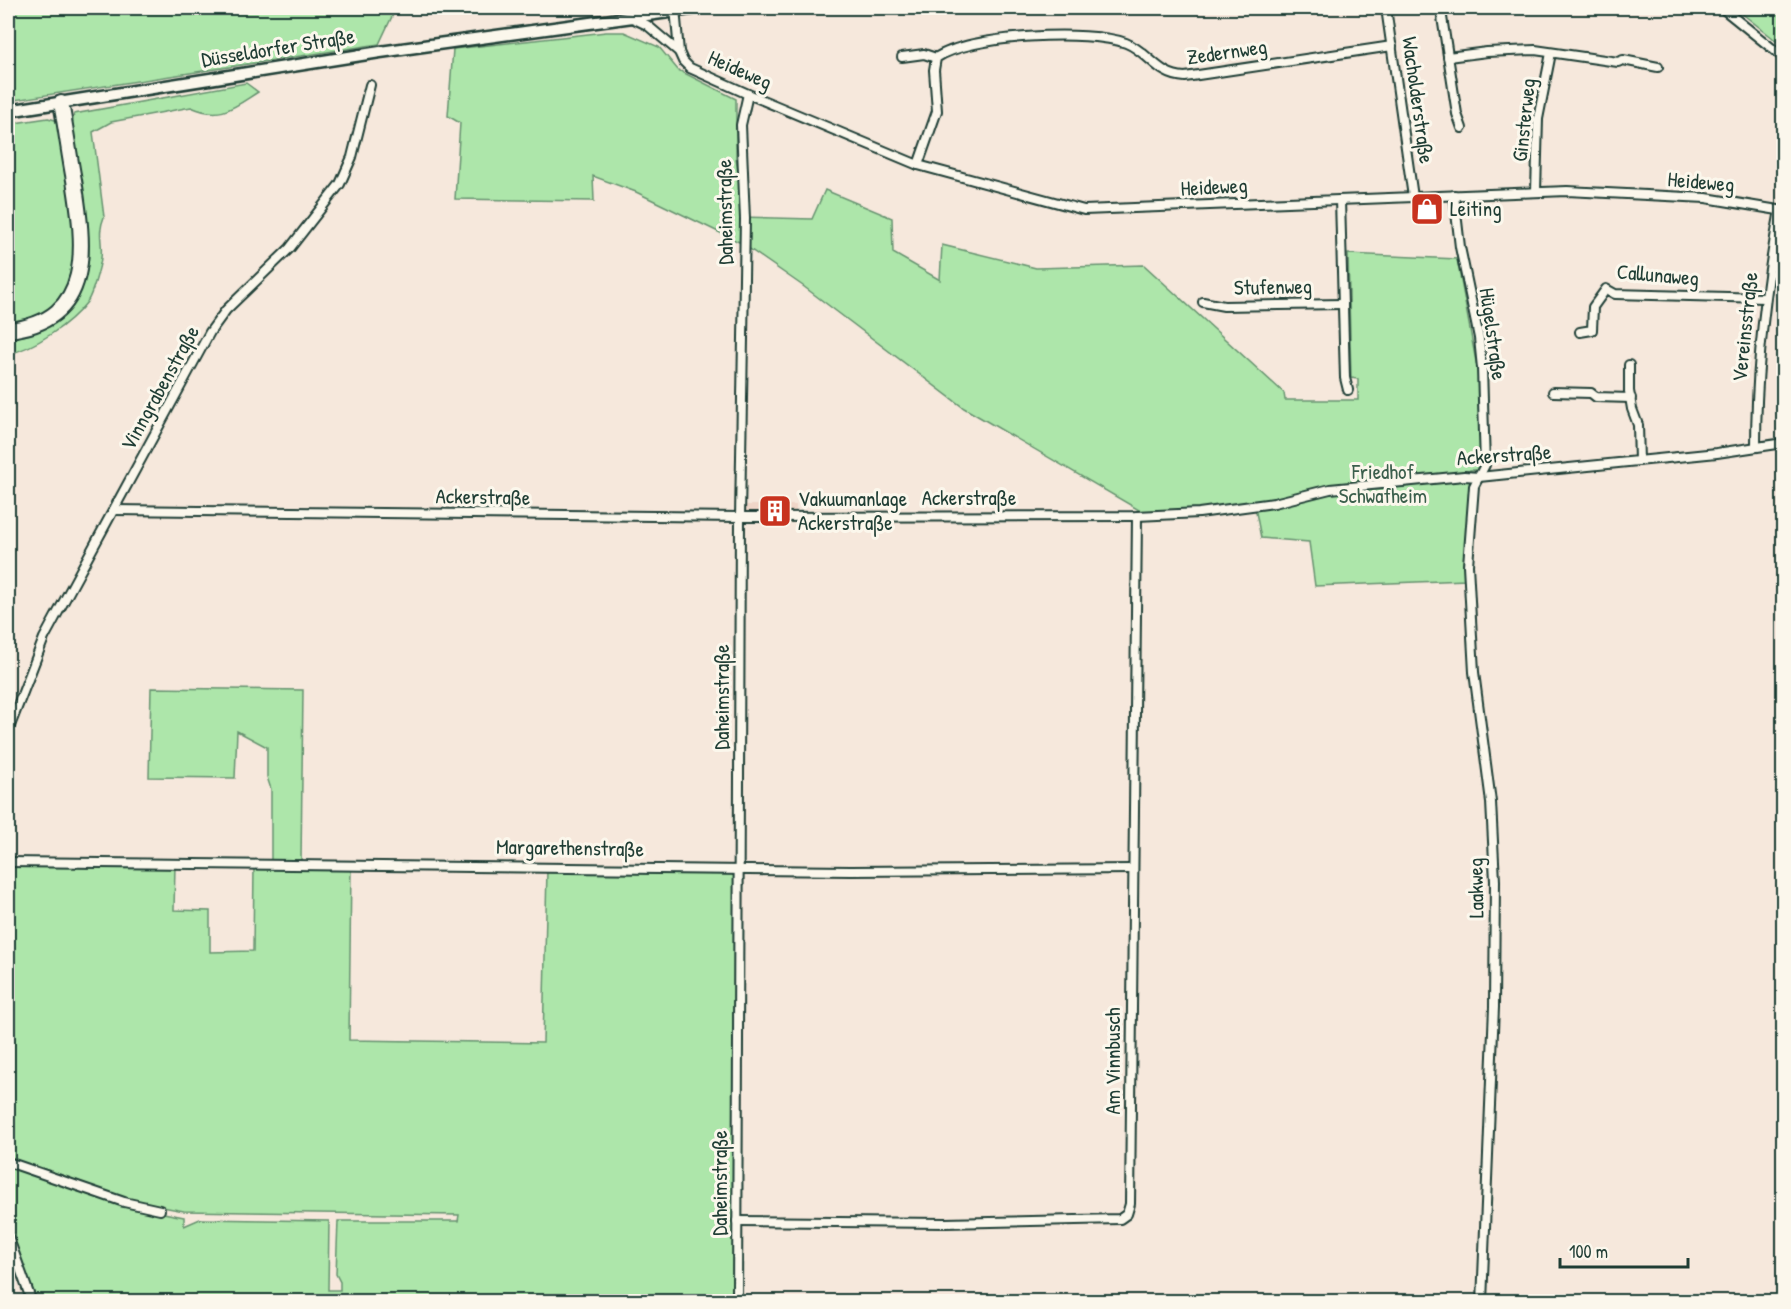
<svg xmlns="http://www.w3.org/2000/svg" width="1791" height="1309" font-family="'Patrick Hand',sans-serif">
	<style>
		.built { fill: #f0d6c8 }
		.green { fill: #ade6aa; stroke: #66926f; stroke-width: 1.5 }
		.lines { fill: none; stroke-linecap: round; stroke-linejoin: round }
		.minor-casing { stroke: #1f3d34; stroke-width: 12 }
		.secondary-casing { stroke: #1f3d34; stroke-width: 15 }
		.motorway-casing { stroke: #1f3d34; stroke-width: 18 }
		.minor { stroke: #fbf7ec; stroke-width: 8 }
		.secondary { stroke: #fbf7ec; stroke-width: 10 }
		.motorway { stroke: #fbf7ec; stroke-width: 14 }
		.labels { text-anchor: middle; stroke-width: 6; stroke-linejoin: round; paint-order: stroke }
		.street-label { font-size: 21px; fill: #1f3d34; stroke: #fbf7ec }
		.poi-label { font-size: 21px; fill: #1f3d34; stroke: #fbf7ec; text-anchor: start }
		.park-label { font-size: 21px; fill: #3b5f4c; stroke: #fbf7ec }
	</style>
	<rect width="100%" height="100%" fill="#f6e8dc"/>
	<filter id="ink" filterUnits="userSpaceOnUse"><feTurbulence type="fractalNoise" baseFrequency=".0167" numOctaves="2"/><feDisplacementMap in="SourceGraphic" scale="12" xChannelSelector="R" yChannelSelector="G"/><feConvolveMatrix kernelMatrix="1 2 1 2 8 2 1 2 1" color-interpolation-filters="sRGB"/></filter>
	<g filter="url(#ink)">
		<polygon class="built" points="744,505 796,505 796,514 744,513"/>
		<g class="green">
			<polygon points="8,8 396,8 379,44 8,101"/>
			<polygon points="1735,8 1783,8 1783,46"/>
			<polygon points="606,32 624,32 659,47 678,70 736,99 736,157 740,188 740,217 812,219 825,190 892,218 893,253 940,280 942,245 1036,268 1144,265 1284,393 1285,400 1358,400 1358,379 1351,378 1348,254 1457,259 1479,378 1480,463 1476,470 1470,470 1466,580 1315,586 1309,542 1261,538 1254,502 1198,509 1144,513 964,408 803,286 741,243 636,192 593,176 594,201 455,199 460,123 448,116 453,49"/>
			<path d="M246,83L258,92C233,108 221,120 191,107L111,122L93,132L104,217C97,235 103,241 101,258C100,267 92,295 87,302C70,324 35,348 8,354V339C19,337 32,335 43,329C65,316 85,290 88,263C91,244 87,224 84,204C80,177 76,150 72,123L74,114Z"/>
			<path d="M48,118L55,120L58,124C64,163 80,228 74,265C70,288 52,312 30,322C24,324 15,324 8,324V124Z"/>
			<polygon points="151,688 303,690 301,861 271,861 271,789 267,777 267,747 237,731 235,778 149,777"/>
			<path d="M8,864L175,865L174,910L210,911V952L253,951L254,867L351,866L349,1040L543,1043L547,870L735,873L737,879L733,1301H34L8,1228V1165C67,1186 122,1206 184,1217V1226L200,1219L329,1221L328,1290H340V1282L336,1274L338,1221H458L459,1215L184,1211L125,1200L8,1159Z"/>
		</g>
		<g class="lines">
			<defs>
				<g id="minor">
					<polyline points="675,8 679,52 683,61 690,68 748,94 918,165 1084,210 1567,191 1706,198 1784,211"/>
					<polyline points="1386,8 1413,197"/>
					<polyline points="1443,8 1442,17 1457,114 1462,128"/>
					<polyline points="1722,8 1784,58"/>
					<polyline points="632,18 647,25 679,52"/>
					<polyline points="902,57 924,54 936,58"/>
					<polyline points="1448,57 1487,52 1535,50 1618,62 1623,60 1658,67"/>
					<path d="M918,165L937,111L934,70L936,58C969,35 1089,29 1126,43C1149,52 1158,76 1185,77L1392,46"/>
					<polyline points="1536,191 1538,119 1551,53"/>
					<polyline points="1454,195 1460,247 1479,338 1482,368 1485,465 1474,486 1468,565 1474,672 1491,802 1495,881 1494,1007 1482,1302"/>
					<polyline points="1340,200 1345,378 1348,390"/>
					<polyline points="1203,302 1224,306 1343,304"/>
					<polyline points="1580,332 1592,330 1593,307 1606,289 1615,294 1765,298"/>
					<polyline points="1629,365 1629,391 1632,409 1638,425 1639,461"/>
					<polyline points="1553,392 1591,393 1596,397 1631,398"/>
					<path d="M1756,447C1756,367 1765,289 1780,210"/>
					<polyline points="114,510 740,517 1137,516 1199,513 1274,503 1330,489 1464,476 1479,477 1717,453 1784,443"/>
					<polyline points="8,731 44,638 210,332 226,310 290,248 340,184 352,157 370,85"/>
					<polyline points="8,862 851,871 1132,869"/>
					<polyline points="8,1162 124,1202 160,1210"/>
					<polyline points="737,1221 945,1223 1120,1219 1127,1214 1130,1204 1137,516"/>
					<polyline points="8,1236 32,1302"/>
					<polyline points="737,1302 740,517 745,219 741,125 748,94"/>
				</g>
				<polyline id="secondary" points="8,111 380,52 698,8"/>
				<path id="motorway" d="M8,330C96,321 84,244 74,180C69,154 66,128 61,103"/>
			</defs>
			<use href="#minor" class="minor-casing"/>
			<use href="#secondary" class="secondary-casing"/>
			<use href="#motorway" class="motorway-casing"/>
			<use href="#minor" class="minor"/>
			<use href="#secondary" class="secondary"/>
			<use href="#motorway" class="motorway"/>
		</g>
	</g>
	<defs>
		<symbol id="shop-square" viewBox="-11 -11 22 22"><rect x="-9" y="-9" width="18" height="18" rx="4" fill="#c8321e" stroke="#fbf7ec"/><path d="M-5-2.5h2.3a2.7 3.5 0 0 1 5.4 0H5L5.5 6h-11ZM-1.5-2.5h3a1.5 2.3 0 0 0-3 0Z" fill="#fff"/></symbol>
		<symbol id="building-square" viewBox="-11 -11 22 22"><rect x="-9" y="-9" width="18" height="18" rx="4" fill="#c8321e" stroke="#fbf7ec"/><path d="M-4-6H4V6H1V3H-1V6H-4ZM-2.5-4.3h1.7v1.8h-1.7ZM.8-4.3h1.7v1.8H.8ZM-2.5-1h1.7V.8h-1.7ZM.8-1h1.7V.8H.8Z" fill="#fff"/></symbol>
	</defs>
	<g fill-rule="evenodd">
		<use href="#shop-square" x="1408" y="190" width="38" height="38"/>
		<use href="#building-square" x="756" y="492" width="38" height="38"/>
	</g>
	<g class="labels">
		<g class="street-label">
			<text transform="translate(278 48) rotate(-9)" y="7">Düsseldorfer Straße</text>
			<text transform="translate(1227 52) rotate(-8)" y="7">Zedernweg</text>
			<text transform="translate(740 70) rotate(24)" y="7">Heideweg</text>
			<text transform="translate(1418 100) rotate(82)" y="7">Wacholderstraße</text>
			<text transform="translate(1524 120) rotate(-84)" y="7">Ginsterweg</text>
			<text transform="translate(1701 182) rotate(5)" y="7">Heideweg</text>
			<text transform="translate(1214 187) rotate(-3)" y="7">Heideweg</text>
			<text transform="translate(725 212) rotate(-91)" y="7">Daheimstraße</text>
			<text transform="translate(1658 275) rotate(5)" y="7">Callunaweg</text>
			<text transform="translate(1273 287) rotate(-1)" y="7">Stufenweg</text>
			<text transform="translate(1745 327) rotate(-84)" y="7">Vereinsstraße</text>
			<text transform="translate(1493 334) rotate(82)" y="7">Hügelstraße</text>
			<text transform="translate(160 388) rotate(-61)" y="7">Vinngrabenstraße</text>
			<text transform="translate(1504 455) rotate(-4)" y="7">Ackerstraße</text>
			<text transform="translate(483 497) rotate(1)" y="7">Ackerstraße</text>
			<text x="969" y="505">Ackerstraße</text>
			<text transform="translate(722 697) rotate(-90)" y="7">Daheimstraße</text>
			<text transform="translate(570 848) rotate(1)" y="7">Margarethenstraße</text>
			<text transform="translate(1476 888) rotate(-91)" y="7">Laakweg</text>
			<text transform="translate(1113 1061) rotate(-90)" y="7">Am Vinnbusch</text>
			<text transform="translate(720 1183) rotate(-90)" y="7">Daheimstraße</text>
		</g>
		<g class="poi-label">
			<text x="1450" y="216">Leiting</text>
			<text x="798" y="506">Vakuumanlage<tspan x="798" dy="24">Ackerstraße</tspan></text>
		</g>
		<g class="park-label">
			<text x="1383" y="479">Friedhof<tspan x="1383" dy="24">Schwafheim</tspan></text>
		</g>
	</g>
	<rect width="1791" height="1309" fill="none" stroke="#fbf7ec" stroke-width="30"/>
	<rect x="15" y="15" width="1761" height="1279" fill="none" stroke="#1f3d34" stroke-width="2" filter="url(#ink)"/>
	<path d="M1560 1258v9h128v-9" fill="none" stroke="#1f3d34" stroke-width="3"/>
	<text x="1569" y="1258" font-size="18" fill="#1f3d34" stroke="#fbf7ec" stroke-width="4.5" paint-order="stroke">100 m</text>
</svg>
